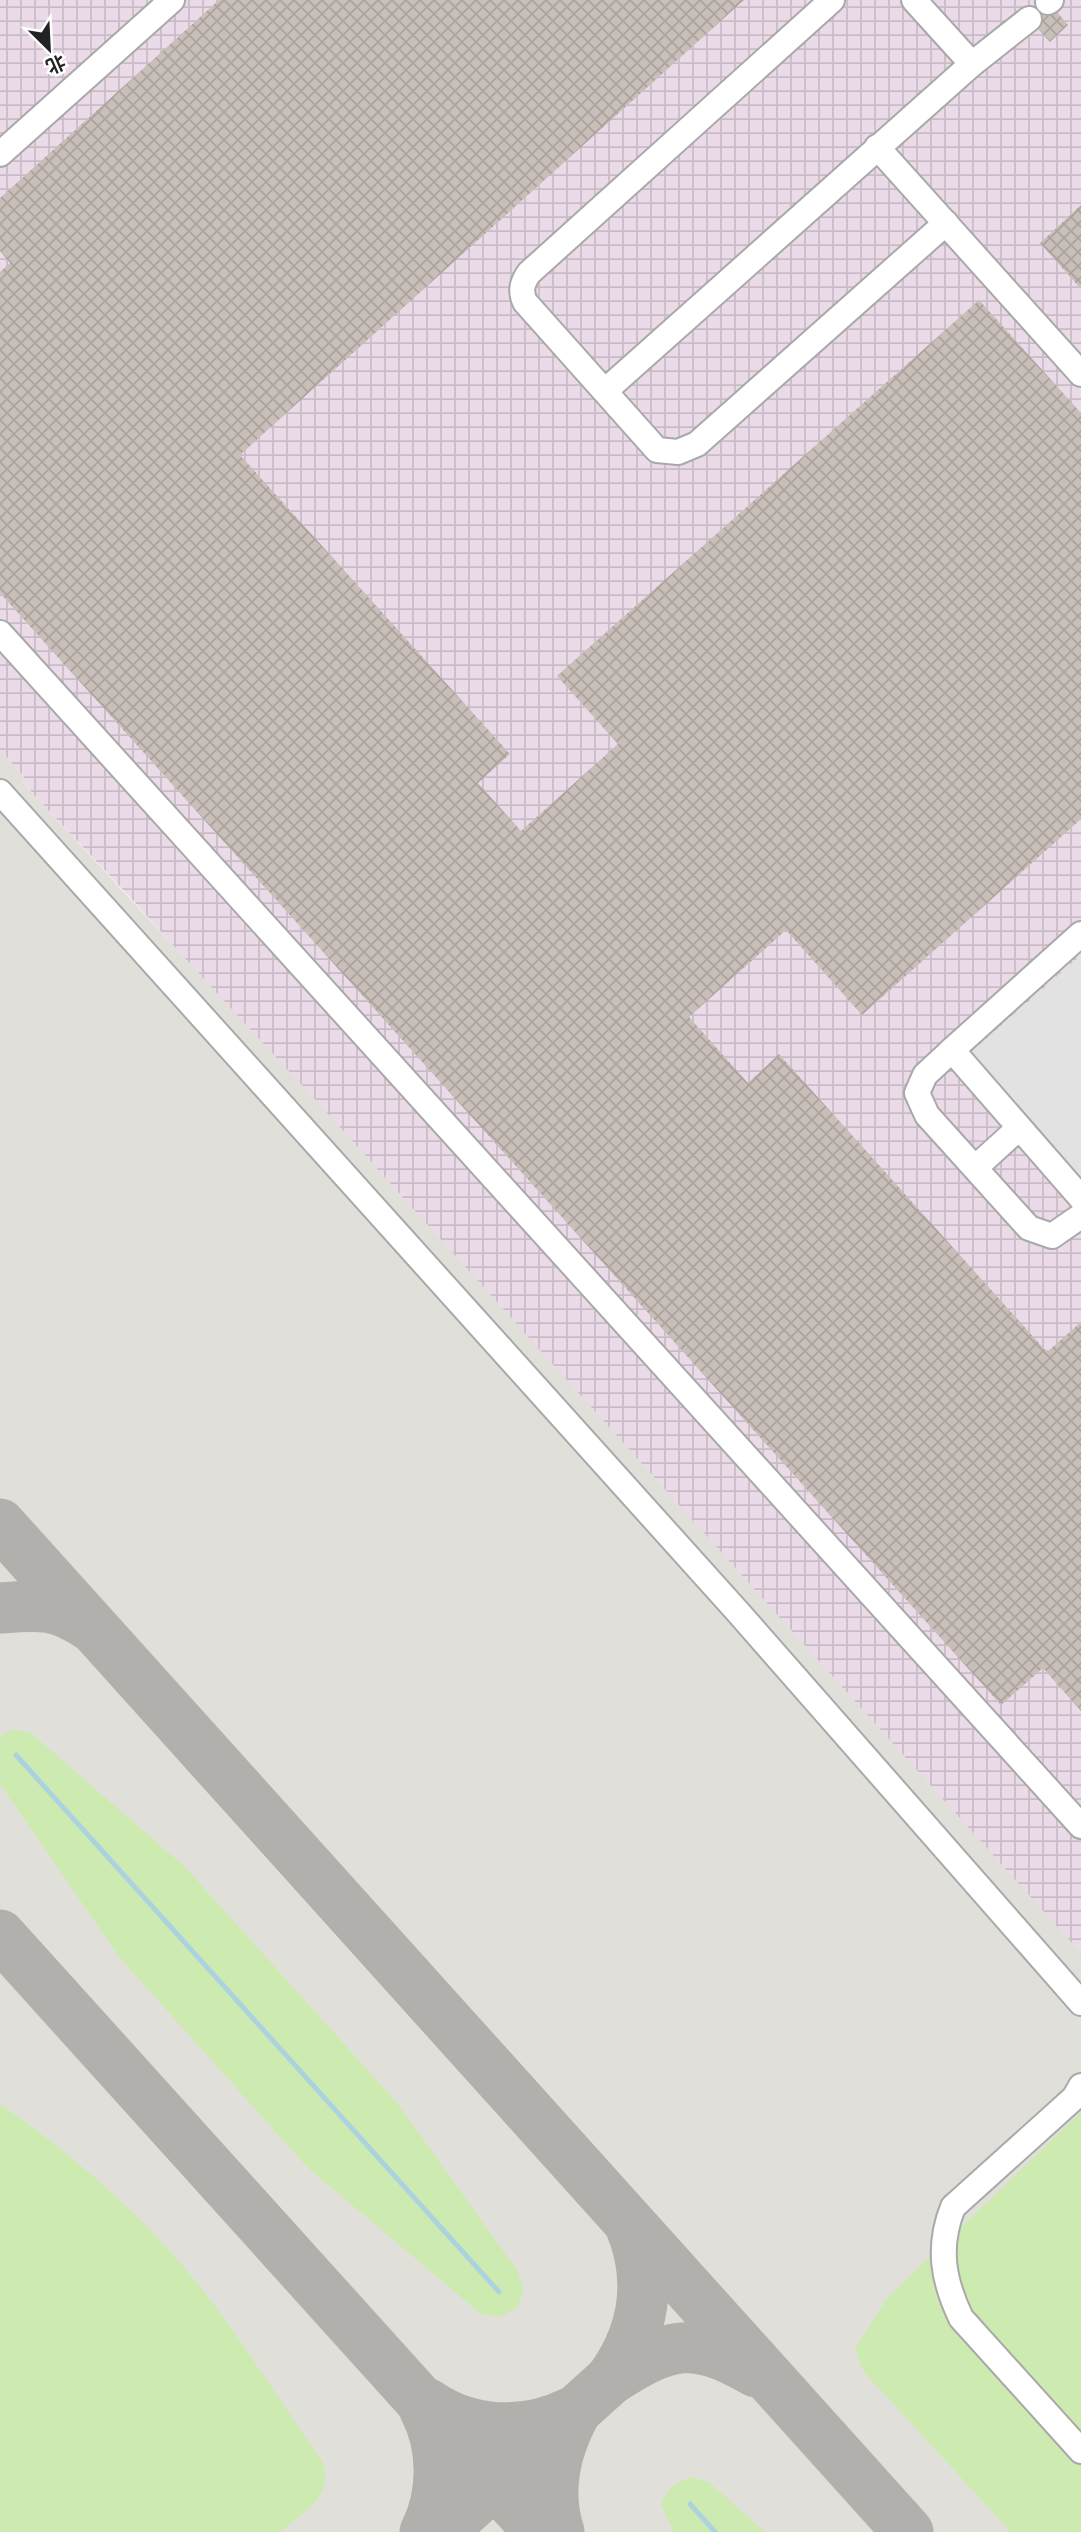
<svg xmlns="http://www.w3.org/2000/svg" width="1081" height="2532" font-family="Roboto,'Noto Sans SC',sans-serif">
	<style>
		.industrial { fill: url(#industrial-grid) }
		.airport { fill: #e1dfda }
		.grass { fill: #cdebb0 }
		.parking { fill: #e2e2e2 }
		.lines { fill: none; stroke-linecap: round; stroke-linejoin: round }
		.stream { stroke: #aad3df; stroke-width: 5 }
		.taxiway { stroke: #b1b0ac; stroke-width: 51 }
		.building { fill: url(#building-cross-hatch) }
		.minor-casing { stroke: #a9a9a9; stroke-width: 28 }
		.minor { stroke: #fff; stroke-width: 24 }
	</style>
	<defs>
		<pattern id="industrial-grid" width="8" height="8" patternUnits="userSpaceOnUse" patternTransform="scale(1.75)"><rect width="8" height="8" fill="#ebdbe8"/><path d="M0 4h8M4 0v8" fill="none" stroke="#c9bcc7"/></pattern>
		<pattern id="building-cross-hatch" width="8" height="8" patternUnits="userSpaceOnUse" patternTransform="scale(1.75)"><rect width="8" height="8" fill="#c7bfb8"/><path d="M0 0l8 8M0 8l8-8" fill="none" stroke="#aba49e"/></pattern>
	</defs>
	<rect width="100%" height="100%" fill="#f2efe9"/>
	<polygon class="industrial" points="0,0 1081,0 1081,1964 130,897 34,795 22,780 24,777 0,750"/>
	<polygon class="airport" points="0,750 24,777 22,781 34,795 313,1097 1081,1953 1081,2532 0,2532"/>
	<g class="grass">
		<polygon points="11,1730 30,1732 185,1867 398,2104 517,2270 524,2289 518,2307 500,2317 481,2314 307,2167 120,1958 0,1784 0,1737"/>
		<path d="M0,2104C76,2157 149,2220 206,2294C247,2348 283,2405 322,2461C335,2497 304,2511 280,2532H0Z"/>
		<polygon points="1081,2112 1081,2532 1011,2532 863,2371 855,2349 887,2298"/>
		<path d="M693,2477L710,2483L765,2532H674L661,2505C667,2487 676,2482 693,2477Z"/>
	</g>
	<polygon class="parking" points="1081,955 1081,1178 970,1053"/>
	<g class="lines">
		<g class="stream">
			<polyline points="16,1755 499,2292"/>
			<polyline points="690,2504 715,2532"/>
		</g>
		<g class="taxiway">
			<polyline points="0,1524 908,2532"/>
			<path d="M0,1608C40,1605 56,1603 90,1626"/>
			<polyline points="0,1935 539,2532"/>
			<path d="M610,2380C645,2332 653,2280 630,2225"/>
			<path d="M428,2404C470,2433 525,2435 570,2413"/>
			<path d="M424,2408C444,2446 444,2494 425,2532"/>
			<path d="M441,2532L610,2380C671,2341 693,2336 756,2372"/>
			<path d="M559,2532C546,2491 555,2450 575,2413"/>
		</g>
	</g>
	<g class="building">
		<polygon points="219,0 744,0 240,455 510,754 478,783 521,831 618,744 557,676 979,300 1081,413 1081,819 862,1015 786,930 689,1017 748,1083 779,1054 1047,1352 1081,1322 1081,1711 1043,1668 1001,1705 0,593 0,272 10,263 0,251 0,198"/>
		<polygon points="1058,13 1068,25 1050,42 1039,30 1043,16"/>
		<polygon points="1081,205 1081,289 1040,243"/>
	</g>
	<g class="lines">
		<defs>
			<g id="minor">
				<path d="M832,0L529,273C522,283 520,291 525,302L657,450L678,452L697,444L946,223"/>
				<polyline points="914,0 972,64"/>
				<polyline points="1048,2 1051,0"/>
				<polyline points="877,147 1081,374"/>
				<polyline points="0,154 172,0"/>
				<polyline points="605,391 972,64 1029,19"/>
				<polyline points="0,633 1081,1826"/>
				<polyline points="0,792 737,1611 1081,2003"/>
				<polyline points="1081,934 952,1050 1081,1198"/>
				<polyline points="952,1050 925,1075 917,1093 927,1115 1029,1228 1052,1236 1081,1216"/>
				<polyline points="976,1167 1019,1128"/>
				<path d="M1081,2086L1074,2098L953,2207C937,2247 943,2280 961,2318L1081,2451"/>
			</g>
		</defs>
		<use href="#minor" class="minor-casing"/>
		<use href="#minor" class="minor"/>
	</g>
	<g transform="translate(49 49) rotate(156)" stroke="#ffffff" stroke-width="5" paint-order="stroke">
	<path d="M0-5L12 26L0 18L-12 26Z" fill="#222222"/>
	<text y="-10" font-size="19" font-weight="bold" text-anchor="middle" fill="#222222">北</text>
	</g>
</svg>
